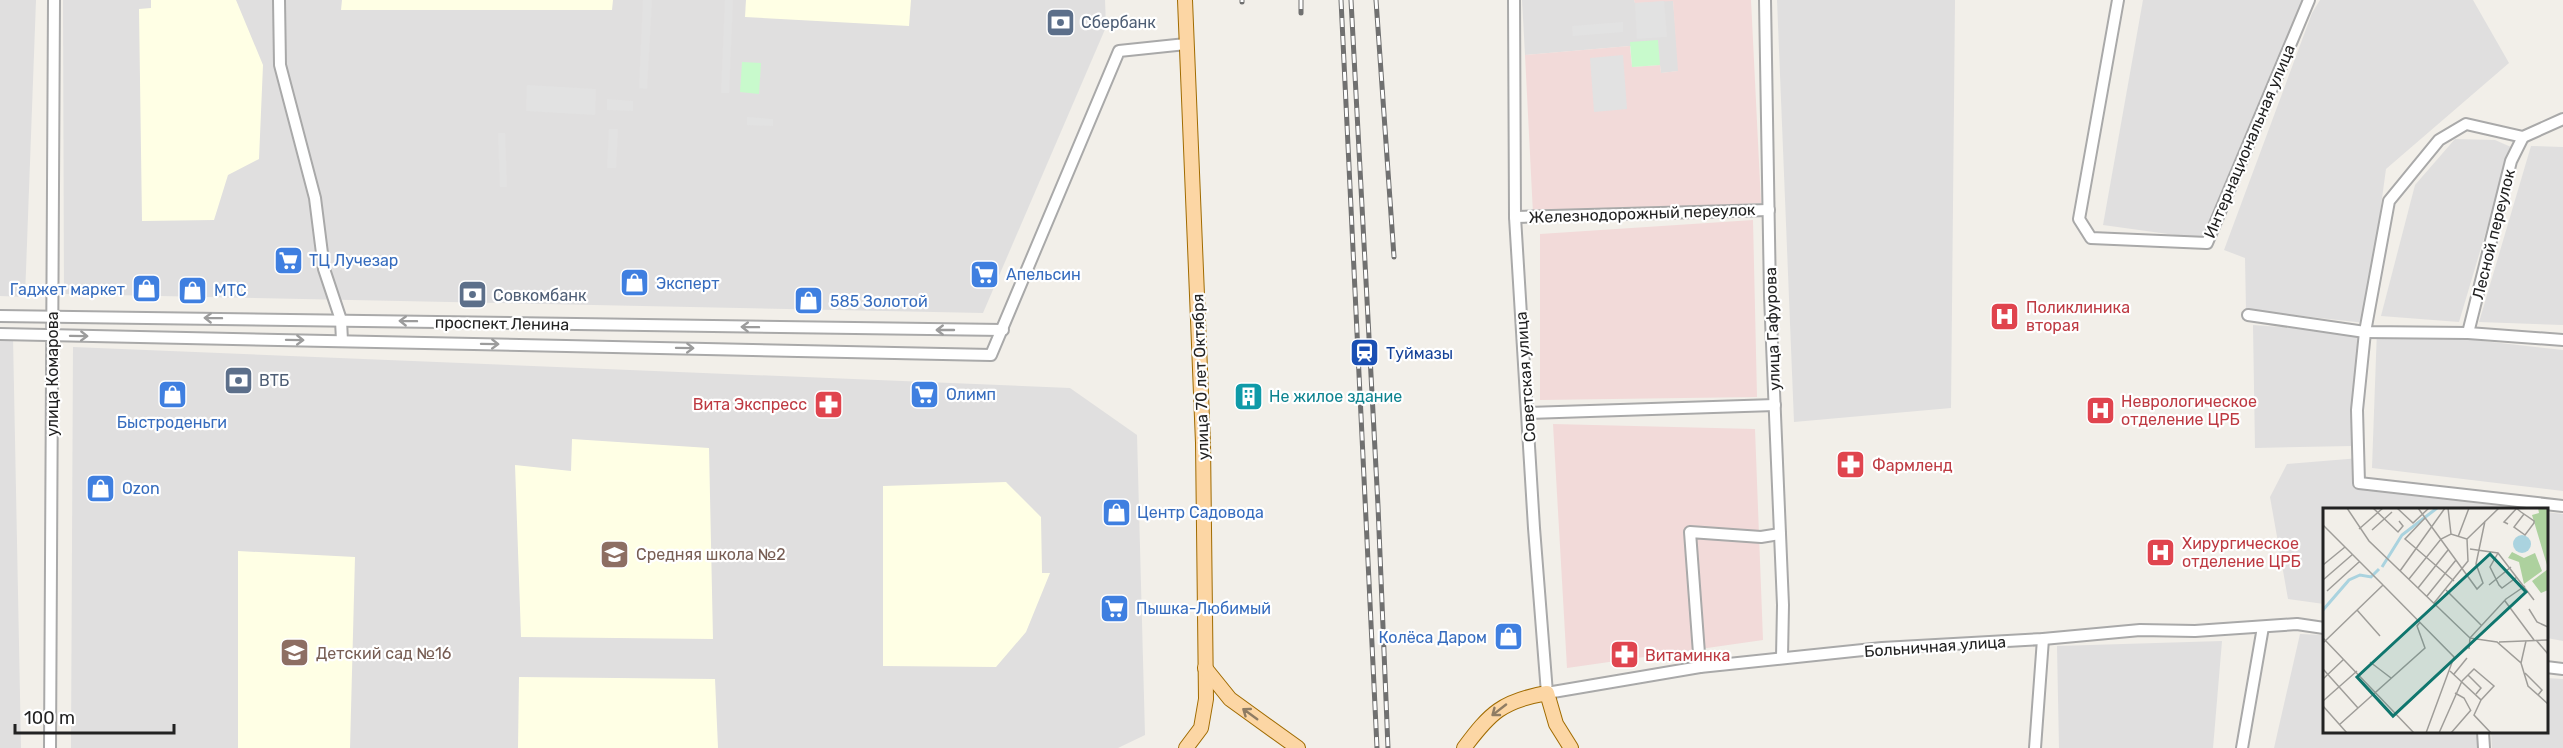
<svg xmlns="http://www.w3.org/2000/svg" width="2563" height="748" font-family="Rubik,sans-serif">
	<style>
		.residential { fill: #e0dfdf }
		.commercial { fill: #f2dad9 }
		.education { fill: #ffffe5 }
		.park { fill: #c8facc }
		.parking { fill: #e2e2e2 }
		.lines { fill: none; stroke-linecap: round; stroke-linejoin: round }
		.minor-casing { stroke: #a9a9a9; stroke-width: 14 }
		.major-casing { stroke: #a06b00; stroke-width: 16 }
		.minor { stroke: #fff; stroke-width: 10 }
		.major { stroke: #fcd6a4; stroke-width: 14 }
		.rail-casing { stroke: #707070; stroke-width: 5 }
		.rail { stroke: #fff; stroke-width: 3; stroke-dasharray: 9; stroke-linecap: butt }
		.oneway { stroke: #9c9c9c }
		.oneway2 { stroke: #8f7c63 }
		.labels { text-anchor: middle; stroke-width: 4.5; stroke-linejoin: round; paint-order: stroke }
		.service-label { font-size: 16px; fill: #4e5e75; stroke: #fff; text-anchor: start }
		.street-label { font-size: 16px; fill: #222; stroke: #fff }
		.shop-label { font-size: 16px; fill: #366cbe; stroke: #fff; text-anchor: start }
		.health-label { font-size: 16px; fill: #be3a42; stroke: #fff; text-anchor: start }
		.transit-label { font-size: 16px; fill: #164399; stroke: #fff; text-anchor: start }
		.culture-label { font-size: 16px; fill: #0d838f; stroke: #fff; text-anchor: start }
		.education-label { font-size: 16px; fill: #785e54; stroke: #fff; text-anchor: start }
		.inset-river { fill: none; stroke: #aad3df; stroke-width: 3 }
		.inset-road { fill: none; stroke: #9f9d99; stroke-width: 1.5 }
		.view { fill: #0f766e; fill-opacity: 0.15; stroke: #0f766e; stroke-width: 3 }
		.inset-edge { fill: none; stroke: #222; stroke-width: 3 }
	</style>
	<rect width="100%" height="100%" fill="#f2efe9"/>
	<g class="residential">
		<polygon points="0,0 36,0 25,297 0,296"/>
		<polygon points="63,0 1105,0 1106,27 983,313 64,294"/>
		<polygon points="1522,0 1634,0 1635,3 1673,0 1679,71 1661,73 1660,65 1630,46 1525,55"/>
		<polygon points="1777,0 1955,0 1951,408 1794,422"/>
		<polygon points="2143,0 2303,0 2204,239 2103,225"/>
		<polygon points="2320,0 2473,0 2509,63 2386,169 2365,323 2246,310 2245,258 2224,250 2312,13"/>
		<polygon points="2455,139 2495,140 2511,147 2459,322 2381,316 2415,185"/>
		<polygon points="2531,146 2563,147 2563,325 2479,322"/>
		<polygon points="2253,325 2361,333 2352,446 2255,448"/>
		<polygon points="2377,329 2563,350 2563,491 2372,468"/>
		<polygon points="0,337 13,337 21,748 0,748"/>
		<polygon points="73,347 1070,388 1137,435 1145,735 1118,748 71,748"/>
		<polygon points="2360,458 2359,489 2526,509 2324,510 2324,604 2288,599 2270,497 2287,464"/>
		<polygon points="2546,512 2563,514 2563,641 2547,638"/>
		<polygon points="2300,634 2324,635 2324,732 2475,732 2479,742 2477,748 2274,748"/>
		<polygon points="2222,641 2213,748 2059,748 2057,646"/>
		<polygon points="2547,678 2563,679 2563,748 2492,748 2491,732 2546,732"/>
	</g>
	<g class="commercial">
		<polygon points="1634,0 1751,0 1761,203 1533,214 1525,55 1630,46 1632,67 1660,65 1661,73 1678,71 1673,1 1635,3"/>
		<polygon points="1753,220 1757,397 1540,400 1540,234"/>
		<polygon points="1553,424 1755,429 1763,640 1567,668"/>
	</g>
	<g class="education">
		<polygon points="151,0 236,0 263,65 259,159 228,175 214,220 142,221 139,9 151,8"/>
		<polygon points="342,0 613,0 612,10 341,10"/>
		<polygon points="746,0 911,0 909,26 745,17"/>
		<polygon points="572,439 709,448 713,639 521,637 515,465 571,471"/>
		<polygon points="1006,482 1041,517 1042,573 1050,573 1026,632 996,667 883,666 883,486"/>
		<polygon points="238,551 355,557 350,748 238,748"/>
		<polygon points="519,677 715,679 718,748 518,748"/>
	</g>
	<g class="park">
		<polygon points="1658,40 1660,65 1632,67 1630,42"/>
		<polygon points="742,62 761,63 759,94 740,92"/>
	</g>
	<g class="parking">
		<polygon points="643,0 652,0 647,89 639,88"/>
		<polygon points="725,0 733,0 729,93 721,93"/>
		<polygon points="1664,1 1667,37 1637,39 1635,3"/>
		<polygon points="1623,22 1623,32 1573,36 1572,26"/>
		<polygon points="1623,55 1627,109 1594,112 1590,58"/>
		<polygon points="527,85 596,89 595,115 526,111"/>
		<polygon points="607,99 633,101 633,111 607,110"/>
		<polygon points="747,117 773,119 773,126 747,125"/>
		<polygon points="609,129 618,129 616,168 607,168"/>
		<polygon points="498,133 505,133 507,187 500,187"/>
	</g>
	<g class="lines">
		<defs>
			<g id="minor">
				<polyline points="279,0 280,65 315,198 324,269 341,320 342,341"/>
				<polyline points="1514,0 1515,217 1534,528 1547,693 1700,667 1882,648 2043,639 2140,630 2195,631 2297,624 2324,628"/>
				<polyline points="1765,0 1770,296 1783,605 1782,657"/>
				<polyline points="2118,0 2079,219 2091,238 2207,243 2309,0"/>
				<polyline points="2563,119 2523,137 2466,124 2439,140 2389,201 2365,332 2357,410 2359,483 2563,506"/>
				<polyline points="1515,217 1769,210"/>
				<polyline points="2248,315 2365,332 2468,333 2563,340"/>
				<polyline points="0,316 1003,330"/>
				<polyline points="2468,333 2511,161 2523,137"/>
				<polyline points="0,334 991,355 1119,51 1186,44"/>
				<polyline points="1528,413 1775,405"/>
				<polyline points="1700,667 1690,532 1761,537 1780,534"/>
				<polyline points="2546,667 2563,669"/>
				<polyline points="2483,732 2484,748"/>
				<polyline points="50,748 54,0"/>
				<polyline points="2035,748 2043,639"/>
				<polyline points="2242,748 2263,627"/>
			</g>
			<g id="major">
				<polyline points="1185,0 1203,443 1206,699 1201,728 1186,748"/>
				<polyline points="1205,668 1230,699 1298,748"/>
				<path d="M1464,748C1490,713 1502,701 1547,693L1556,724L1571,748"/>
			</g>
		</defs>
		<use href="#minor" class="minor-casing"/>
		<use href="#major" class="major-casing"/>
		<use href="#minor" class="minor"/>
		<use href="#major" class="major"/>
		<defs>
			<g id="rail">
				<polyline points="1301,0 1301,13"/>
				<polyline points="1341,0 1377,748"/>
				<polyline points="1351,0 1378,506 1388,748"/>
				<polyline points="1376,0 1394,257"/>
				<polyline points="1242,2 1242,0"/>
			</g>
		</defs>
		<use href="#rail" class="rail-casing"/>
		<use href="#rail" class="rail"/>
	</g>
	<defs><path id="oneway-shaft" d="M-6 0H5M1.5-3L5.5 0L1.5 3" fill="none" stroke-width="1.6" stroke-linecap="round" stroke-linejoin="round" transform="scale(1.5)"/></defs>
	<g class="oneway">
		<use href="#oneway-shaft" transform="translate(213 318) rotate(-179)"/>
		<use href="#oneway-shaft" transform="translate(408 321) rotate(-179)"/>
		<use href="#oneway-shaft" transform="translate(750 327) rotate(-179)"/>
		<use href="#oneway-shaft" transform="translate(945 330) rotate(180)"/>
		<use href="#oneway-shaft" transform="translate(79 336) rotate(1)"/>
		<use href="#oneway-shaft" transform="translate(295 340) rotate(1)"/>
		<use href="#oneway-shaft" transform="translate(490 344) rotate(1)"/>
		<use href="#oneway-shaft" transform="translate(685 348) rotate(1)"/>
	</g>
	<g class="oneway2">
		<use href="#oneway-shaft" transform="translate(1499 710) rotate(142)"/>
		<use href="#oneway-shaft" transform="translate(1250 714) rotate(-144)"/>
	</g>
	<defs>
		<symbol id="bank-square" viewBox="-11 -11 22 22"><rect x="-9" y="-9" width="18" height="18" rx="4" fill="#5c6f8a" stroke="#fff"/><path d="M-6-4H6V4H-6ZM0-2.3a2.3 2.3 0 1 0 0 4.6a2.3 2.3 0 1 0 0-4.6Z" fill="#fff"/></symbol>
		<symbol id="supermarket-square" viewBox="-11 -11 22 22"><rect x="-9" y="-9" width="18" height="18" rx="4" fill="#3f7fe0" stroke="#fff"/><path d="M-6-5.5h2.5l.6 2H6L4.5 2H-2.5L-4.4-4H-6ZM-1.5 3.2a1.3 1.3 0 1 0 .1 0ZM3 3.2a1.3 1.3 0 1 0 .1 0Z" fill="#fff"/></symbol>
		<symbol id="shop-square" viewBox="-11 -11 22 22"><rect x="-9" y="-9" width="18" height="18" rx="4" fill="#3f7fe0" stroke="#fff"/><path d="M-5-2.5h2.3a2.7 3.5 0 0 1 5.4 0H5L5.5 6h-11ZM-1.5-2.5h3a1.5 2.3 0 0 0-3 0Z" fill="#fff"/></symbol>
		<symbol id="hospital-square" viewBox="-11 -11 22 22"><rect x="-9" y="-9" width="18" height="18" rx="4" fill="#e0444e" stroke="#fff"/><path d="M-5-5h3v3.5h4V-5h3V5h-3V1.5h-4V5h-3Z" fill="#fff"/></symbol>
		<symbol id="station-square" viewBox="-11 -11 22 22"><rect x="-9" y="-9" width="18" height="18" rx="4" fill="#1a4fb4" stroke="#fff"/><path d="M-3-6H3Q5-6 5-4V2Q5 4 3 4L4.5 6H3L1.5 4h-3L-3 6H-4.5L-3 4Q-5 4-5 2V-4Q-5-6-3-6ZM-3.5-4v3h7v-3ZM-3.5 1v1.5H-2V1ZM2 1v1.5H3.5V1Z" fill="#fff"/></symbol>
		<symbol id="building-square" viewBox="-11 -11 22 22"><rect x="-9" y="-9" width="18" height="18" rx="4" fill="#0f9aa8" stroke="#fff"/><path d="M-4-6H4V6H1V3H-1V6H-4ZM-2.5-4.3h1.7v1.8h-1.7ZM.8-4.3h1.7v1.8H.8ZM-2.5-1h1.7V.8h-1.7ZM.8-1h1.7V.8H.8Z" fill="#fff"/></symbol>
		<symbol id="pharmacy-square" viewBox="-11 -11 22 22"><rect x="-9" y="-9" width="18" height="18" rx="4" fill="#e0444e" stroke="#fff"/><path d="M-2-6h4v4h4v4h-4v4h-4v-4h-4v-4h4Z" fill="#fff"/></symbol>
		<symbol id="school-square" viewBox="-11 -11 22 22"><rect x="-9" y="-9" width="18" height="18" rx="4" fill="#8d6e63" stroke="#fff"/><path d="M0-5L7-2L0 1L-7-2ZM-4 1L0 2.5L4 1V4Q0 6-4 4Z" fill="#fff"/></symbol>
	</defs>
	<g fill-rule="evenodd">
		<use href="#bank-square" x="1044" y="6" width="33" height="33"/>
		<use href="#supermarket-square" x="272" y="244" width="33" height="33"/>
		<use href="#supermarket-square" x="968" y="258" width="33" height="33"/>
		<use href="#shop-square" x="618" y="266" width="33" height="33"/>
		<use href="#shop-square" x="130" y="272" width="33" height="33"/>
		<use href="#shop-square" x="176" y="274" width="33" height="33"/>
		<use href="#bank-square" x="456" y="278" width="33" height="33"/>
		<use href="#shop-square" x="792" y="284" width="33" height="33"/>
		<use href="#hospital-square" x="1988" y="300" width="33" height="33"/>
		<use href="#station-square" x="1348" y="336" width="33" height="33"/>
		<use href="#bank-square" x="222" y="364" width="33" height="33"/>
		<use href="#shop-square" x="156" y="378" width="33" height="33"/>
		<use href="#supermarket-square" x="908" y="378" width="33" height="33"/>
		<use href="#building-square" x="1232" y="380" width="33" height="33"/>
		<use href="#pharmacy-square" x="812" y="388" width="33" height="33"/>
		<use href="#hospital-square" x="2084" y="394" width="33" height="33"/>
		<use href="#pharmacy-square" x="1834" y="448" width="33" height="33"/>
		<use href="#shop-square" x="84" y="472" width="33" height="33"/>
		<use href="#shop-square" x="1100" y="496" width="33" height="33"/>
		<use href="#hospital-square" x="2144" y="536" width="33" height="33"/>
		<use href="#school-square" x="598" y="538" width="33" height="33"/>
		<use href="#supermarket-square" x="1098" y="592" width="33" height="33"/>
		<use href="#shop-square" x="1492" y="620" width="33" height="33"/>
		<use href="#school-square" x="278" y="636" width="33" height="33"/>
		<use href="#pharmacy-square" x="1608" y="638" width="33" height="33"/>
	</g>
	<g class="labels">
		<g class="service-label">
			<text x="1081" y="28">Сбербанк</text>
			<text x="493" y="301">Совкомбанк</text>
			<text x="259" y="386">ВТБ</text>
		</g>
		<g class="street-label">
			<text transform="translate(2249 141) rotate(-67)" y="6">Интернациональная улица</text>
			<text transform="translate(1642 213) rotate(-2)" y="6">Железнодорожный переулок</text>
			<text transform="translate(2493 234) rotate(-76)" y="6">Лесной переулок</text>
			<text transform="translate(502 323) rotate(1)" y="6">проспект Ленина</text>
			<text transform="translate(1772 329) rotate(-92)" y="6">улица Гафурова</text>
			<text transform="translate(52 374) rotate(-90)" y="6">улица Комарова</text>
			<text transform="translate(1200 377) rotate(-92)" y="6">улица 70 лет Октября</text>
			<text transform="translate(1525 377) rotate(-94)" y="6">Советская улица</text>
			<text transform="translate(1935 646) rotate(-4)" y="6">Больничная улица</text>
		</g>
		<g class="shop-label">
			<text x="309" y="266">ТЦ Лучезар</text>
			<text x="1006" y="280">Апельсин</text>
			<text x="656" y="289">Эксперт</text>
			<text x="125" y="295" text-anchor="end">Гаджет маркет</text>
			<text x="214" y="296">МТС</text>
			<text x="830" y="307">585 Золотой</text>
			<text x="946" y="400">Олимп</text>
			<text x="172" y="428" text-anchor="middle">Быстроденьги</text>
			<text x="122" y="494">Ozon</text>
			<text x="1137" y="518">Центр Садовода</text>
			<text x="1136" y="614">Пышка-Любимый</text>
			<text x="1487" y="643" text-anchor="end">Колёса Даром</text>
		</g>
		<g class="health-label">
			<text x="2026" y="313">Поликлиника<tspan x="2026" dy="18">вторая</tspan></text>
			<text x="2121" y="407">Неврологическое<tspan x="2121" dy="18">отделение ЦРБ</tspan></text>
			<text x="807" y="410" text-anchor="end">Вита Экспресс</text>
			<text x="1872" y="471">Фармленд</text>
			<text x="2182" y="549">Хирургическое<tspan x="2182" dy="18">отделение ЦРБ</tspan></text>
			<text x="1645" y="661">Витаминка</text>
		</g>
		<g class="transit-label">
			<text x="1386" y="359">Туймазы</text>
		</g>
		<g class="culture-label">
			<text x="1269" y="402">Не жилое здание</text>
		</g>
		<g class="education-label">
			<text x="636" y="560">Средняя школа №2</text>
			<text x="316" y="659">Детский сад №16</text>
		</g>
	</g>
	<g transform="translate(2323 508)">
		<rect width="225" height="225" fill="#f2efe9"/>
		<path d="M215,0H225L224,57L209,7L216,5ZM189,44L201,50L212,45L219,63L201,76L196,54L185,50ZM225,61V82L218,85L209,73Z" fill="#add19e"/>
		<path d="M190 36a9 9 0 1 1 18 0a9 9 0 1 1-18 0Z" fill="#aad3df"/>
		<path class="inset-river" d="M59,59L79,27L114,0M0,102L26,72L37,67L48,69L56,61"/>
		<path class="inset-road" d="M24,0L46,33L147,130L183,91L202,78M50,0L75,24L80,18L76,13M74,0L90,15L106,0M95,0L154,81L160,75L153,56L162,13M125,0L128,26M193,0L198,4L211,13V15L202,27L191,19L201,6M102,10L82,31L131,73M185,16L181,14L194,0M0,17L60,77M36,21L60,0M49,22L69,4M135,29L146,0M144,31L176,0M147,41L175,45L211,92M175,45L167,59L176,77L179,80L194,69M0,57L22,39M77,63L122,0M86,71L118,31L128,26L144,31L145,53L111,95M0,72L30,46M166,77L188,59M95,80L125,42M123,82L158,117M4,83L36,54M104,88L133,52M182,93L211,132M206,101L214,114L225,119M34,102L57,128M0,130L91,225M213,132L225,146M176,134L225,132M0,135L60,77L131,149L103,225M146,141L147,130L174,134L198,155L205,178L225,196M47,154L68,170M198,155L203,133M0,161L35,200M127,163L158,192L151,207L168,225M202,165L219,182L215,187M131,166L144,150M145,167L158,180L153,186M0,171L21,151M139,173L151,161L171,178L158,192M132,185L141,190L148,203M0,193L34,163M0,198L24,225M16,217L102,140L94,118L97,114M116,225L139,173M128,225L148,202"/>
		<path class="view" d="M167,46L203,84L70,208L34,169Z"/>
		<rect width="225" height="225" class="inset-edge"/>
	</g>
	<path d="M15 724v9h159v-9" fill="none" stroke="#222222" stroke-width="3"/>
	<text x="24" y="724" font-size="18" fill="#222222" stroke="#ffffff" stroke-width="4.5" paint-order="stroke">100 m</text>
</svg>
